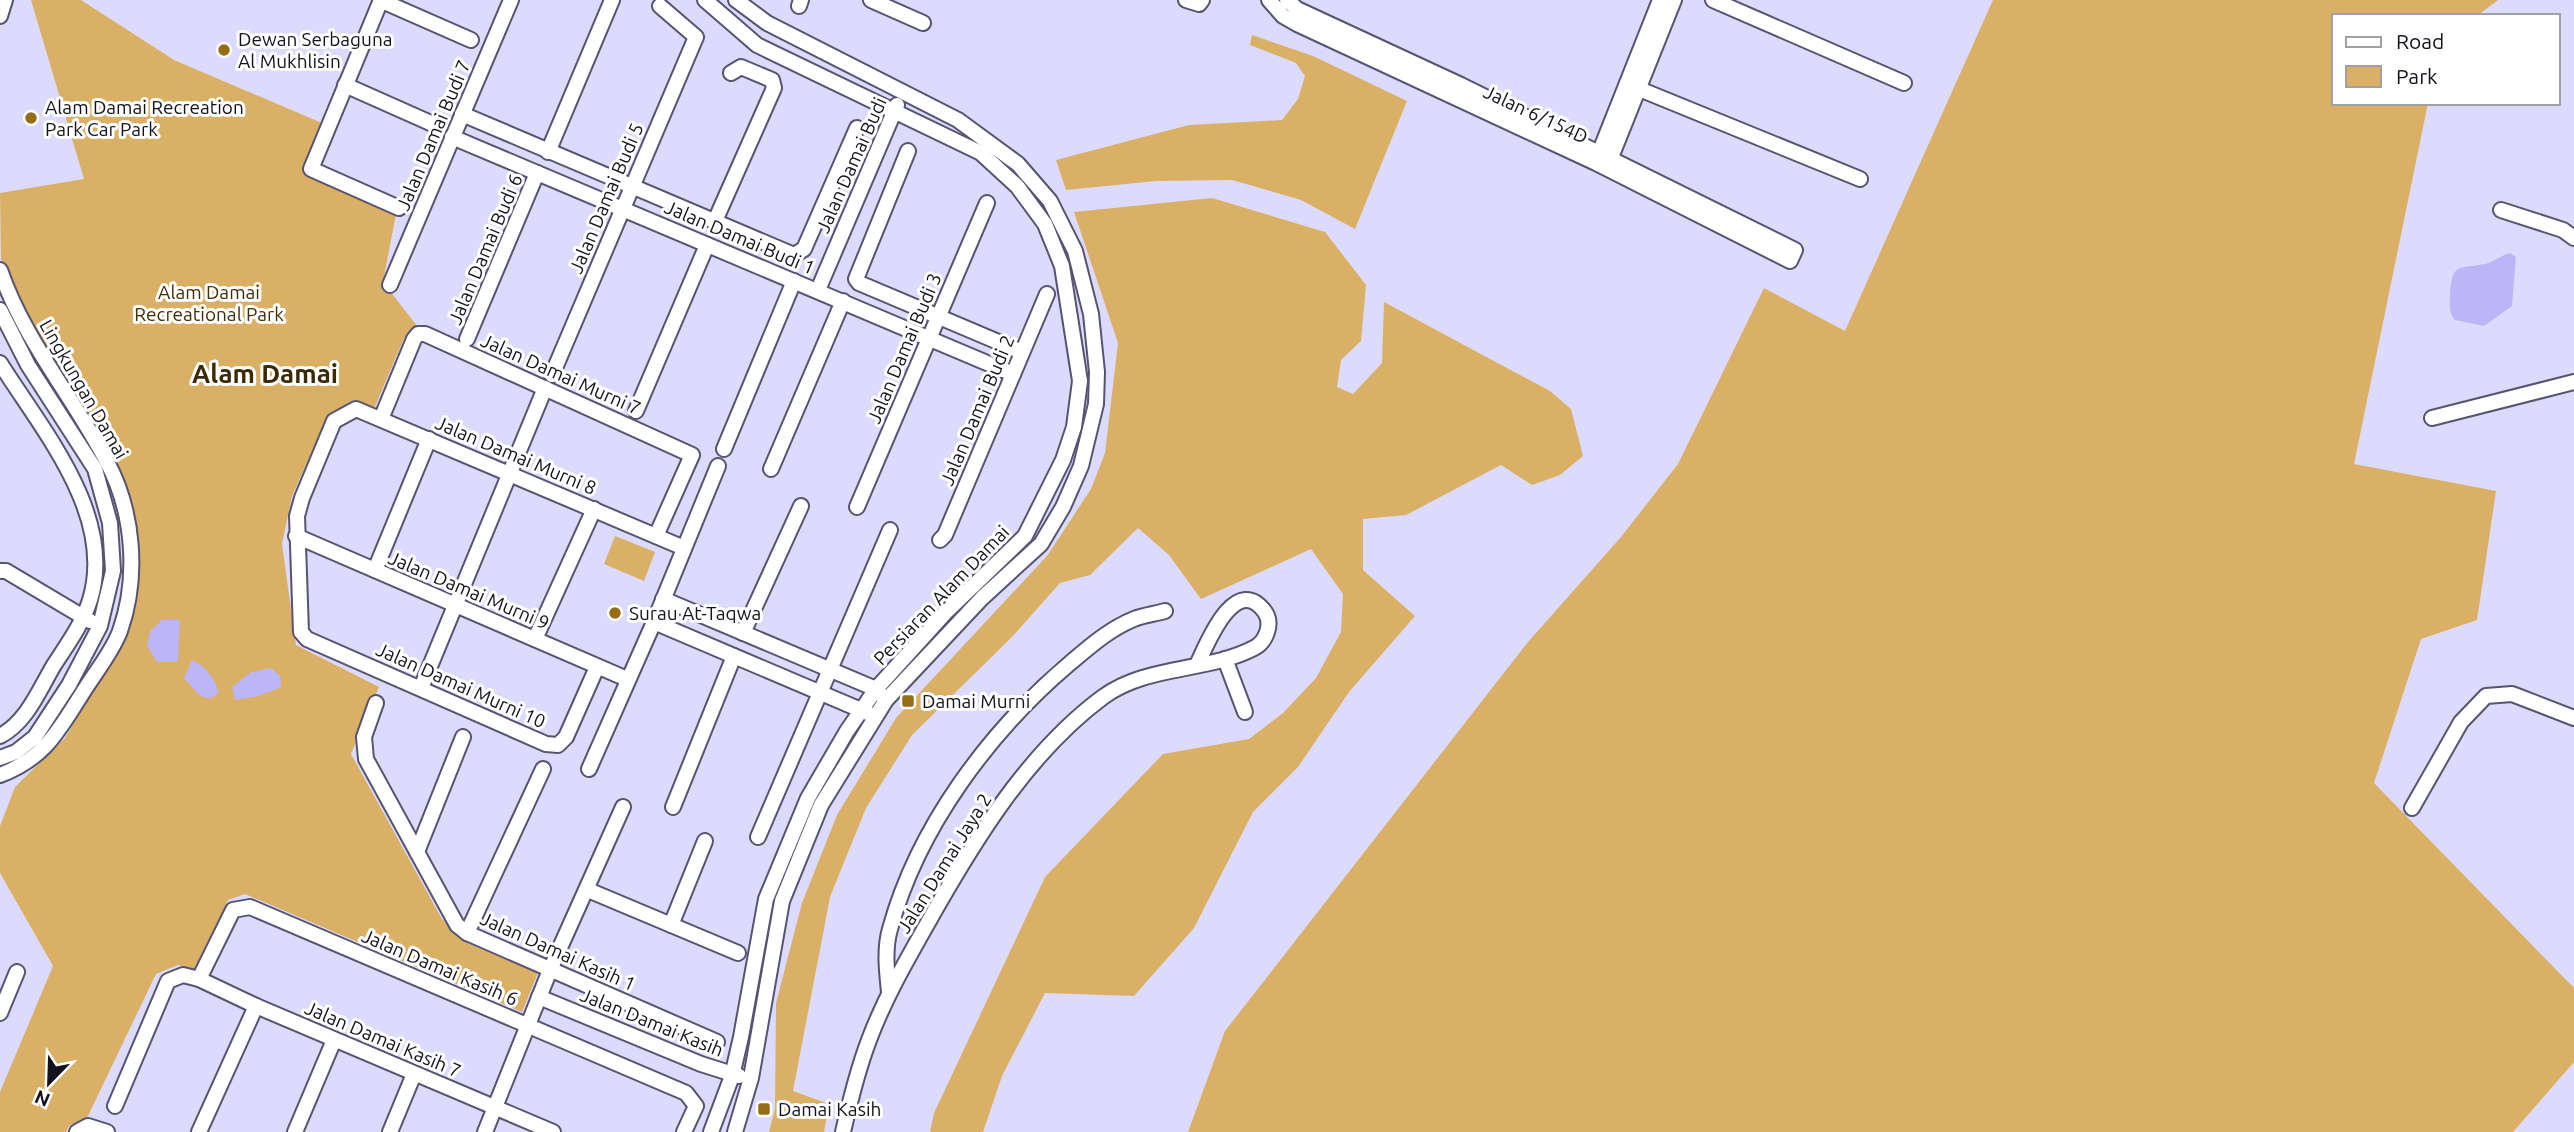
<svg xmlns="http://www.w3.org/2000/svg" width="2574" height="1132" font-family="Ubuntu,sans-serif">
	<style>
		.green { fill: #d9b065 }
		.water { fill: #bcb5f8 }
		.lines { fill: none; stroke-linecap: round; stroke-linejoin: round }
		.minor-casing { stroke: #565470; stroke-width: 18 }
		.minor { stroke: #fff; stroke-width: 14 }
		.poi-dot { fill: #956d17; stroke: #fff; stroke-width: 2.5 }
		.labels { text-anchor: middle; stroke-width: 6; stroke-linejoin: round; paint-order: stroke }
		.poi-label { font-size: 19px; fill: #13121d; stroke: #fff; text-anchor: start }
		.street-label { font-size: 19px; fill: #13121d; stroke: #fff }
		.park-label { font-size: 19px; fill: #422f08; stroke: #fff }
		.district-label { font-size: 26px; font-weight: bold; fill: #3b2901; stroke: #fff }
	</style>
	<rect width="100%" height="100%" fill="#dddbfd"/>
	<g class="green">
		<polygon points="31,0 81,0 174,60 322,123 304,169 396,214 383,282 421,331 404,338 374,409 353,400 328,415 292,496 282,544 296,645 379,687 351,754 442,919 469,944 538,973 522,1012 245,894 228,900 194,969 178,965 156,974 88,1116 69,1126 66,1132 0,1132 0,1092 53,966 0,873 0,826 15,787 65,738 117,649 138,575 130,504 47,351 1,259 0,193 84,179"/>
		<polygon points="1993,0 2498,0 2477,16 2334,16 2334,103 2428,103 2354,464 2496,491 2477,620 2421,639 2374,783 2574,988 2574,1062 2513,1132 1188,1132 1225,1031 1528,642 1621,537 1678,464 1764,288 1845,331"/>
		<polygon points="1252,35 1313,56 1407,101 1355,229 1301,200 1232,180 1156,181 1066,190 1056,160 1189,125 1282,120 1298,99 1305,76 1296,63 1250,45"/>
		<polygon points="1212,198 1325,232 1366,285 1361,341 1341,360 1337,387 1353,394 1382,363 1384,302 1550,391 1571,409 1583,456 1560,475 1532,485 1501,465 1406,515 1363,519 1363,570 1415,616 1349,692 1298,767 1253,812 1194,928 1134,996 1045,993 1002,1076 983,1132 930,1132 934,1113 1045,877 1163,754 1249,739 1283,713 1316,678 1341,632 1343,594 1311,549 1201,599 1169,555 1138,528 1090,575 1060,583 1012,637 912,735 866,808 830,897 793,1091 829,1104 824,1132 769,1132 775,1109 776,1003 802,903 837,815 896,718 1047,556 1091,489 1105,453 1118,343 1074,212"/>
		<polygon points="615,536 655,552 644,581 604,564"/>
	</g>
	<g class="water">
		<path d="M2510,253L2516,257L2512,306L2484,326L2455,320C2448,311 2450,305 2450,294C2452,262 2459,269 2485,264C2494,262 2501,255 2510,253Z"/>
		<polygon points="162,620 180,620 178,662 157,662 147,646 150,631"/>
		<path d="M192,660C205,666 215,678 219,693L209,699L199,695L184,678Z"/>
		<polygon points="271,668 280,676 281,687 259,696 235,700 232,687 251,672"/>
	</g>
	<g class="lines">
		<defs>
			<g id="minor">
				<polyline points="380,0 471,40"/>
				<polyline points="381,0 311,169 399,208"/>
				<polyline points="705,0 757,45 981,153 1017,186 1045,224 1062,266 1080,381 1074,427 1063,460 1025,536 945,613 876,689 847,731 808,798 766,899 741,1037 732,1076 711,1132"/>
				<polyline points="871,0 923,23"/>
				<polyline points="1186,0 1199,4 1202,0"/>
				<polyline points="1269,0 1283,16 1297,24 1596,163 1790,261 1795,250 1461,85 1297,9 1287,0"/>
				<polyline points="1713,0 1904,83"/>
				<polyline points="799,6 801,0"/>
				<polyline points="0,16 5,0"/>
				<polyline points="1627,84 1860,179"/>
				<polyline points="345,85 435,125"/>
				<polyline points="462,114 794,255 804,249 857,128"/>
				<polyline points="452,137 1013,374"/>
				<polyline points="908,151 856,279 859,283 1022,352"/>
				<polyline points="548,152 612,0"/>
				<polyline points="1596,161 1660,0"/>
				<polyline points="1608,165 1674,0"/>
				<polyline points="2501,210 2563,230 2574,238"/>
				<polyline points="715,221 774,88 772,80 741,67 731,73"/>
				<path d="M0,270C24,340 72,395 106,460C134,511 139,577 120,631C113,650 98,669 87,686C60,727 48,757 0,775"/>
				<polyline points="390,285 511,0"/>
				<polyline points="818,290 897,105"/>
				<polyline points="0,310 28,365 95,469 110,523 113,571 100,626 69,685 35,737 16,752 0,758"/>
				<polyline points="467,339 537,173"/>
				<path d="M0,363C42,430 116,515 90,600C83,623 67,645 54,665C39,690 27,722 0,736"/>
				<polyline points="552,375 696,37 660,6"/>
				<polyline points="636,411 707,245"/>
				<polyline points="2432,418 2574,382"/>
				<polyline points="381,419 414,339 418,334 425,334 692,455 656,536"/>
				<polyline points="724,449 794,281"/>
				<polyline points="771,469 843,301"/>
				<polyline points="857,507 987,203"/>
				<polyline points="296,536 627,679"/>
				<polyline points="940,540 945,535 1047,294"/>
				<polyline points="375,570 429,439"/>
				<polyline points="0,571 6,571 90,621"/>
				<polyline points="663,599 876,689 882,696"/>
				<polyline points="654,622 868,713"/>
				<polyline points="743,633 801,506"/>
				<polyline points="535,639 594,509"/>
				<polyline points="1225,659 1245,712"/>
				<polyline points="597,667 566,737 558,745 546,744 307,639 301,632 297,516 302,498 334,421 356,409 684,548"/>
				<polyline points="421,688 545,388"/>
				<polyline points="376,703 364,737 366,759 457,925 467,933 717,1042"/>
				<polyline points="589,769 654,622 718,466"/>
				<polyline points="673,807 734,656"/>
				<polyline points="2412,808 2461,722 2486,696 2512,694 2574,718"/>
				<polyline points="758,837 890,530"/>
				<polyline points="417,852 463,737"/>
				<polyline points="588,890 738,953"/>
				<polyline points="671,925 705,841"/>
				<polyline points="467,933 543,769"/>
				<polyline points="199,979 233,910 250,907 686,1093 696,1106 684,1132"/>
				<path d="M889,992C887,972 884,950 890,929C918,827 989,732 1069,664C1088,648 1109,629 1134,619C1144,615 1155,614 1165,611"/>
				<polyline points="539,997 701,1064 739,1076"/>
				<polyline points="0,1013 17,972"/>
				<polyline points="115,1106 168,981 183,975 199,979 256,1006 553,1132"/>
				<polyline points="77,1132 88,1126 107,1132"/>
				<polyline points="199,1132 256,1006"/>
				<polyline points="295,1132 334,1040"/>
				<polyline points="390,1132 414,1074"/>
				<polyline points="485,1132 550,970 623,807"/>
				<polyline points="735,1132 751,1078 782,901 821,805 886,700 982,598 1041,544 1063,507 1081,466 1096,404 1097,372 1091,314 1075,251 1050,201 1018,164 958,120 767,23 736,0"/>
				<path d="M843,1132C850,1101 858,1069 869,1040C884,1000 905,963 926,926C972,844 1026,754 1103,697C1146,665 1208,672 1254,648C1266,642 1273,624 1265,612C1235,571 1206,646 1197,665"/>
			</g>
		</defs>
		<use href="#minor" class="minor-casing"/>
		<use href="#minor" class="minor"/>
	</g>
	<g class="poi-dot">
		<circle cx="224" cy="50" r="7"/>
		<circle cx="31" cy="118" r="7"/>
		<circle cx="615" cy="613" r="7"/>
		<rect x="901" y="694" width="14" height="14" rx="3.5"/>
		<rect x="757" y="1102" width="14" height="14" rx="3.5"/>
	</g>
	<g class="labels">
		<g class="poi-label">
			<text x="238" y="46">Dewan Serbaguna<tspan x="238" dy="22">Al Mukhlisin</tspan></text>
			<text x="45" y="114">Alam Damai Recreation<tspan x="45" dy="22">Park Car Park</tspan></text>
			<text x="629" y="620">Surau At-Taqwa</text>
			<text x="922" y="708">Damai Murni</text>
			<text x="778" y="1116">Damai Kasih</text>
		</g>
		<g class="street-label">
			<text transform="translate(1536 114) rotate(25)" y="7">Jalan 6/154D</text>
			<text transform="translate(433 135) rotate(-67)" y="7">Jalan Damai Budi 7</text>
			<text transform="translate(851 165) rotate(-66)" y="7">Jalan Damai Budi</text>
			<text transform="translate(606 198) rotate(-67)" y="7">Jalan Damai Budi 5</text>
			<text transform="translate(740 237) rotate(23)" y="7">Jalan Damai Budi 1</text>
			<text transform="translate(485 249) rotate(-67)" y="7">Jalan Damai Budi 6</text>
			<text transform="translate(904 348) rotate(-67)" y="7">Jalan Damai Budi 3</text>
			<text transform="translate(561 374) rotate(24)" y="7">Jalan Damai Murni 7</text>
			<text transform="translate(84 389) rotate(60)" y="7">Lingkungan Damai</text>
			<text transform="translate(977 410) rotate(-67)" y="7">Jalan Damai Budi 2</text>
			<text transform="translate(516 455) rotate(23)" y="7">Jalan Damai Murni 8</text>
			<text transform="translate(469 590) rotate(23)" y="7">Jalan Damai Murni 9</text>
			<text transform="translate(941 595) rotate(-46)" y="7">Persiaran Alam Damai</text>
			<text transform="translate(461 685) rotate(24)" y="7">Jalan Damai Murni 10</text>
			<text transform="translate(944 863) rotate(-58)" y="7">Jalan Damai Jaya 2</text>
			<text transform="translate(558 951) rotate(24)" y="7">Jalan Damai Kasih 1</text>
			<text transform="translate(440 967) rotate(23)" y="7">Jalan Damai Kasih 6</text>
			<text transform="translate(652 1022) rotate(22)" y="7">Jalan Damai Kasih</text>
			<text transform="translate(383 1039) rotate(23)" y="7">Jalan Damai Kasih 7</text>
		</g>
		<g class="park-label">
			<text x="209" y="299">Alam Damai<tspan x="209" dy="22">Recreational Park</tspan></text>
		</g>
		<g class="district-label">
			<text x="265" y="383">Alam Damai</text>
		</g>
	</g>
	<rect x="2332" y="14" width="228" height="91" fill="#ffffff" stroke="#a1a0a5" stroke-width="2"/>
	<rect x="2346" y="37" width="35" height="10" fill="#ffffff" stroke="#a1a0a5" stroke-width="2"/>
	<text x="2396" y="49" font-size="21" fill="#13121d">Road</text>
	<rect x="2346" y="66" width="35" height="21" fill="#d9b065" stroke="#a1a0a5" stroke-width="2"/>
	<text x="2396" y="84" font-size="21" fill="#13121d">Park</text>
	<g transform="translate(49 1083) rotate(203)" stroke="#ffffff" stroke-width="5" paint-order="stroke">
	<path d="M0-5L12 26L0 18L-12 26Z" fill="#13121d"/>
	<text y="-10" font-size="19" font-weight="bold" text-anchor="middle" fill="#13121d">N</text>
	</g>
</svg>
